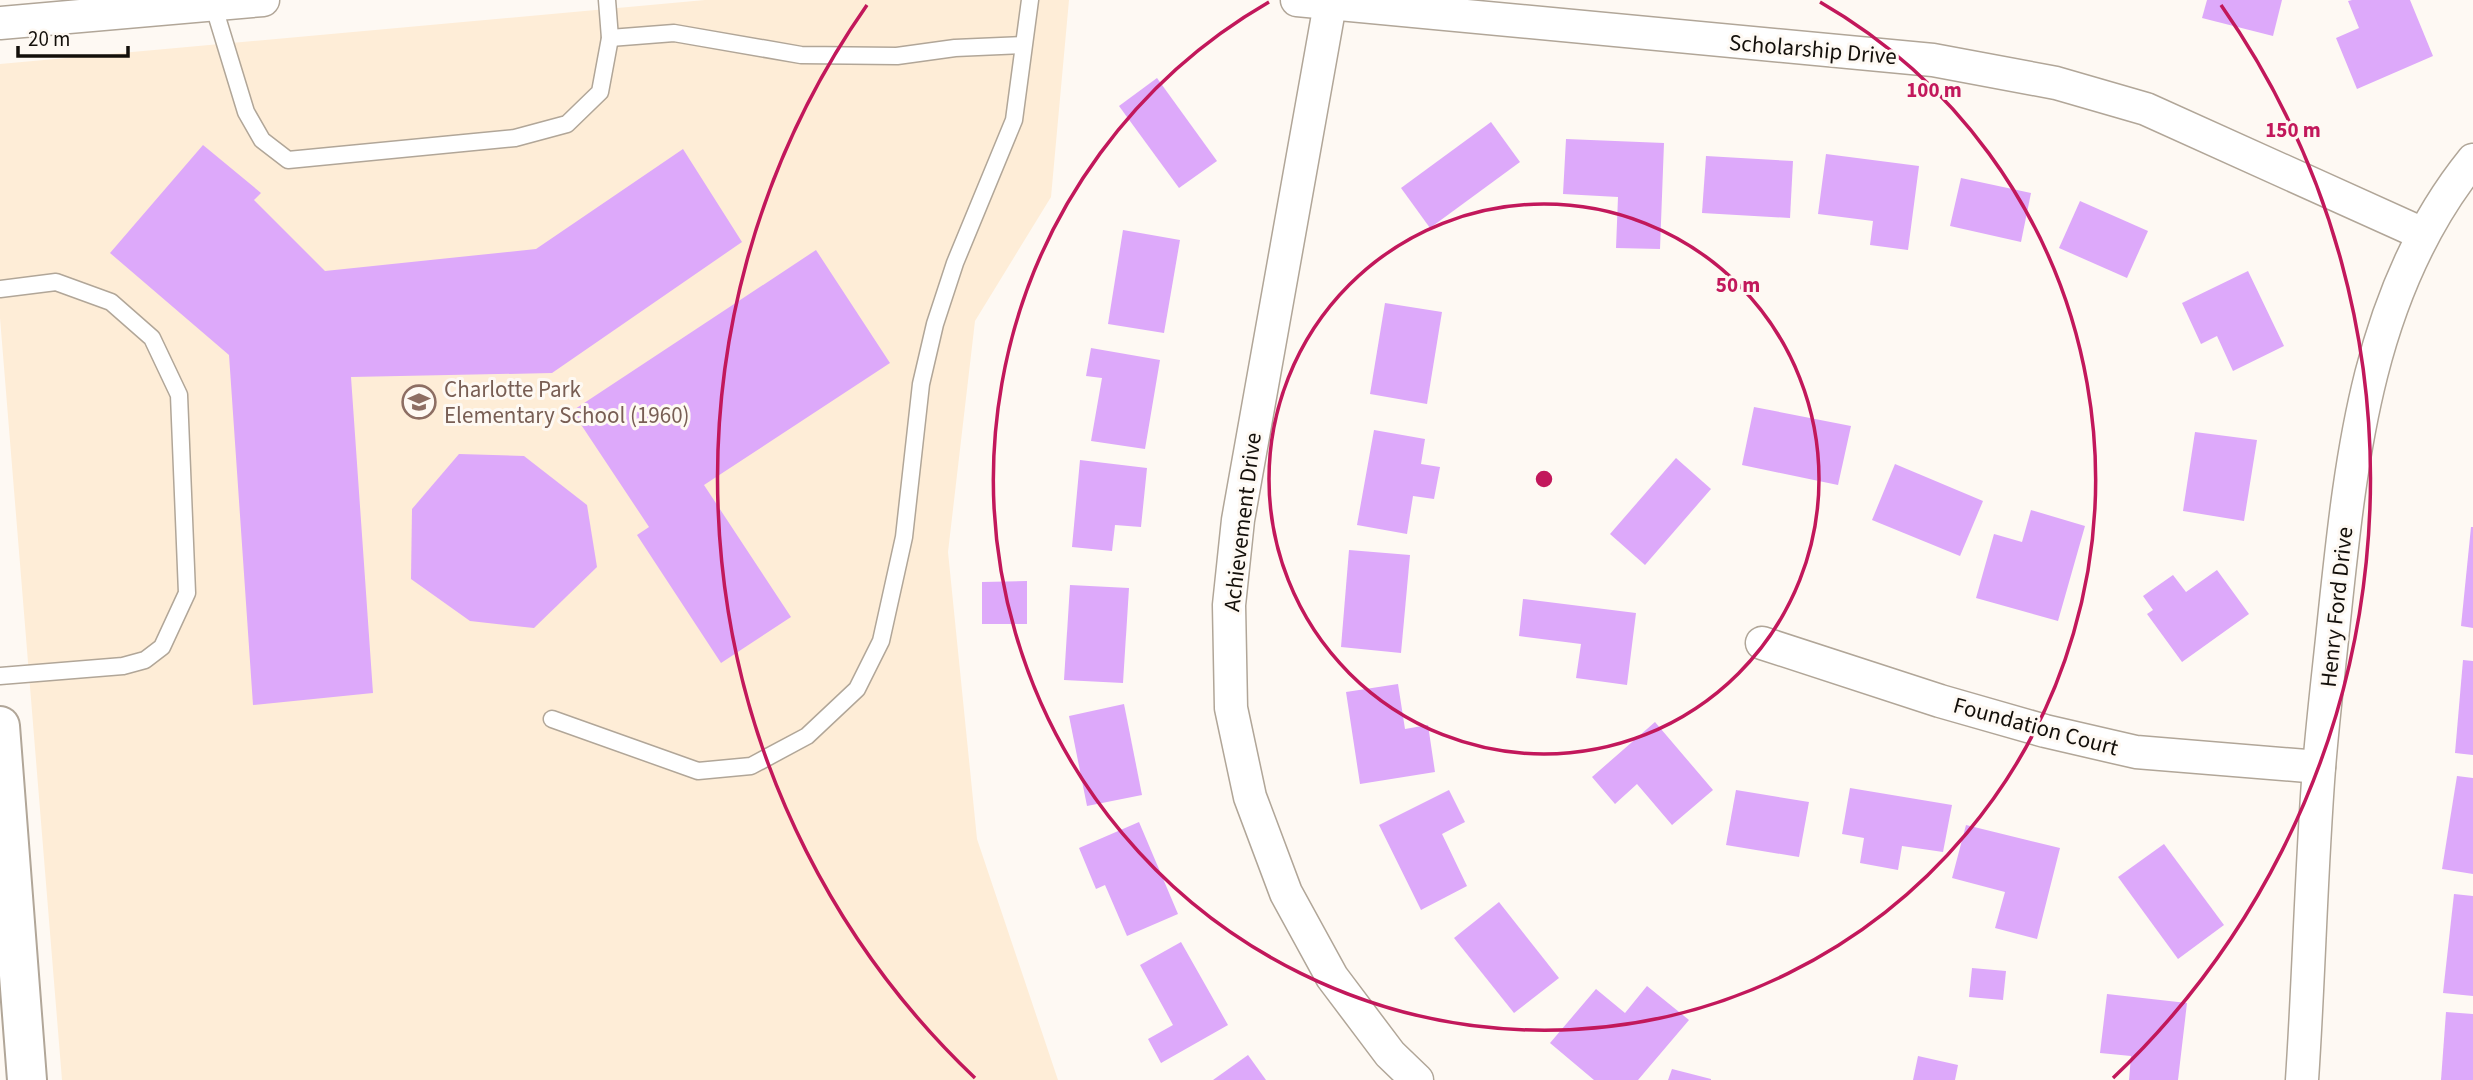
<svg xmlns="http://www.w3.org/2000/svg" width="2473" height="1080" font-family="'Source Sans 3',sans-serif">
	<style>
		.built { fill: #feedd7 }
		.building { fill: #dda9fa }
		.lines { fill: none; stroke-linecap: round; stroke-linejoin: round }
		.lane-casing { stroke: #b1a698; stroke-width: 19 }
		.street-casing { stroke: #b1a698; stroke-width: 35 }
		.secondary-casing { stroke: #b1a698; stroke-width: 42 }
		.lane { stroke: #fff; stroke-width: 16 }
		.street { stroke: #fff; stroke-width: 32 }
		.secondary { stroke: #fff; stroke-width: 38 }
		.ring { fill: none; stroke: #c2185b; stroke-width: 3.5 }
		.labels { text-anchor: middle; stroke-width: 6; stroke-linejoin: round; paint-order: stroke }
		.street-label { font-size: 23px; fill: #130f0a; stroke: #fef9f3 }
		.education-label { font-size: 23px; fill: #785e54; stroke: #fef9f3; text-anchor: start }
		.centre { fill: #c2185b; stroke: #fef9f3; stroke-width: 3.5 }
		.ring-label { font-size: 21px; text-anchor: middle; font-weight: bold; fill: #c2185b; stroke: #fef9f3; stroke-width: 6; stroke-linejoin: round; paint-order: stroke }
	</style>
	<rect width="100%" height="100%" fill="#fef9f3"/>
	<polygon class="built" points="705,0 1069,0 1051,197 975,321 948,552 977,839 1058,1080 62,1080 0,318 0,64"/>
	<g class="building">
		<polygon points="2207,0 2282,0 2273,36 2202,18"/>
		<polygon points="2352,0 2410,0 2433,56 2357,89 2336,38 2359,28 2348,1"/>
		<polygon points="1157,78 1217,161 1179,188 1119,106"/>
		<polygon points="1491,122 1520,162 1430,228 1401,188"/>
		<polygon points="1566,139 1664,143 1660,249 1616,248 1618,197 1563,194"/>
		<polygon points="203,145 261,193 254,200 325,271 536,249 683,149 742,242 552,373 351,377 373,693 253,705 229,355 110,253"/>
		<polygon points="1826,154 1919,166 1908,250 1870,245 1873,221 1818,214"/>
		<polygon points="1706,156 1793,161 1790,218 1702,213"/>
		<polygon points="1961,178 2031,193 2021,242 1950,226"/>
		<polygon points="2080,201 2148,231 2127,278 2059,248"/>
		<polygon points="1123,230 1180,240 1164,333 1108,324"/>
		<polygon points="816,250 890,363 704,485 791,617 721,663 637,535 649,527 572,411"/>
		<polygon points="2248,271 2284,346 2233,371 2217,336 2201,344 2182,303"/>
		<polygon points="1385,303 1442,312 1427,404 1370,394"/>
		<polygon points="1091,348 1160,360 1145,449 1091,441 1102,378 1086,376"/>
		<polygon points="1754,407 1851,426 1838,485 1742,465"/>
		<polygon points="1374,430 1425,439 1421,464 1440,467 1434,499 1413,496 1407,534 1357,525"/>
		<polygon points="2195,432 2257,440 2244,521 2183,511"/>
		<polygon points="459,454 524,456 587,505 597,567 534,628 470,621 411,579 412,509"/>
		<polygon points="1676,458 1711,489 1645,565 1610,534"/>
		<polygon points="1080,460 1147,468 1141,527 1115,525 1112,551 1072,547"/>
		<polygon points="1895,464 1983,501 1960,556 1872,520"/>
		<polygon points="2031,510 2085,526 2058,621 1976,598 1994,534 2022,542"/>
		<polygon points="2471,527 2473,527 2473,628 2461,626"/>
		<polygon points="1349,550 1410,555 1401,653 1341,647"/>
		<polygon points="2217,570 2249,614 2182,662 2147,614 2153,610 2143,596 2173,575 2186,592"/>
		<polygon points="1027,581 1027,624 982,624 982,582"/>
		<polygon points="1070,585 1129,588 1123,683 1064,680"/>
		<polygon points="1523,599 1636,613 1627,685 1576,678 1581,644 1519,636"/>
		<polygon points="2463,660 2473,661 2473,755 2455,753"/>
		<polygon points="1398,684 1405,729 1428,725 1435,772 1360,784 1346,692"/>
		<polygon points="1124,704 1142,795 1087,806 1069,716"/>
		<polygon points="1655,722 1713,790 1672,825 1637,784 1615,804 1592,777"/>
		<polygon points="2457,776 2473,778 2473,874 2442,869"/>
		<polygon points="1850,788 1952,805 1943,852 1902,846 1898,870 1860,863 1864,838 1842,834"/>
		<polygon points="1449,790 1465,822 1442,834 1467,886 1421,910 1379,825"/>
		<polygon points="1736,790 1809,802 1799,857 1726,845"/>
		<polygon points="1139,822 1178,914 1127,936 1105,885 1096,889 1079,848"/>
		<polygon points="1966,825 2060,848 2037,939 1995,928 2005,892 1952,878"/>
		<polygon points="2164,844 2224,925 2178,959 2118,877"/>
		<polygon points="2454,894 2473,896 2473,996 2443,993"/>
		<polygon points="1499,902 1559,978 1514,1013 1454,938"/>
		<polygon points="1181,942 1228,1025 1161,1063 1148,1039 1173,1025 1140,965"/>
		<polygon points="1972,968 2006,971 2003,1000 1969,997"/>
		<polygon points="1647,986 1689,1020 1638,1080 1594,1080 1550,1043 1596,989 1625,1013"/>
		<polygon points="2107,994 2187,1003 2178,1080 2129,1080 2131,1056 2100,1053"/>
		<polygon points="2446,1012 2473,1014 2473,1080 2441,1080"/>
		<polygon points="1248,1055 1266,1080 1213,1080"/>
		<polygon points="1918,1056 1958,1065 1955,1080 1913,1080"/>
		<polygon points="1672,1069 1711,1079 1711,1080 1668,1080"/>
	</g>
	<g class="lines">
		<defs>
			<g id="lane">
				<polyline points="213,4 246,112 262,140 288,160 515,138 567,124 600,92 610,38 607,0"/>
				<polyline points="610,38 674,33 801,55 897,56 955,48 1023,45"/>
				<polyline points="0,289 56,282 111,302 152,338 179,395 187,593 162,647 145,660 123,666 0,676"/>
				<polyline points="552,719 698,771 751,766 807,736 857,689 881,641 904,537 921,384 935,324 955,263 1014,120 1030,0"/>
			</g>
			<g id="street">
				<polyline points="1297,0 1933,60 2056,83 2146,109 2423,234"/>
				<polyline points="1330,4 1238,520 1229,605 1231,708 1250,797 1286,893 1332,977 1390,1054 1417,1080"/>
				<polyline points="0,23 263,0"/>
				<polyline points="1762,643 1940,701 2045,731 2136,752 2319,767"/>
				<path d="M2302,1080C2309,976 2311,872 2319,768C2323,718 2329,669 2334,620C2351,459 2367,291 2473,160"/>
			</g>
			<polyline id="secondary" points="0,726 27,1080"/>
		</defs>
		<use href="#lane" class="lane-casing"/>
		<use href="#street" class="street-casing"/>
		<use href="#secondary" class="secondary-casing"/>
		<use href="#lane" class="lane"/>
		<use href="#street" class="street"/>
		<use href="#secondary" class="secondary"/>
	</g>
	<g class="ring">
		<circle cx="1544" cy="479" r="275"/>
		<path d="M1820 2A551 551 0 1 1 1269 2"/>
		<path d="M975 1078A826 826 0 0 1 867 5M2221 5A826 826 0 0 1 2113 1078"/>
	</g>
	<defs>
		<symbol id="school-ring" viewBox="-11 -11 22 22"><circle r="9.5" fill="#fef9f3" stroke="#8d6e63" stroke-width="1.5"/><path d="M0-5L7-2L0 1L-7-2ZM-4 1L0 2.5L4 1V4Q0 6-4 4Z" fill="#8d6e63"/></symbol>
	</defs>
	<g fill-rule="evenodd">
		<use href="#school-ring" x="400" y="383" width="38" height="38"/>
	</g>
	<g class="labels">
		<g class="street-label">
			<text transform="translate(1813 49) rotate(5)" y="8">Scholarship Drive</text>
			<text transform="translate(1242 522) rotate(-83)" y="8">Achievement Drive</text>
			<text transform="translate(2336 607) rotate(-84)" y="8">Henry Ford Drive</text>
			<text transform="translate(2036 726) rotate(15)" y="8">Foundation Court</text>
		</g>
		<g class="education-label">
			<text x="444" y="397">Charlotte Park<tspan x="444" dy="26">Elementary School (1960)</tspan></text>
		</g>
	</g>
	<circle cx="1544" cy="479" r="10" class="centre"/>
	<g class="ring-label">
		<text x="1934" y="97">100 m</text>
		<text x="2293" y="137">150 m</text>
		<text x="1738" y="292">50 m</text>
	</g>
	<path d="M18 46v10h110v-10" fill="none" stroke="#130f0a" stroke-width="3.5"/>
	<text x="28" y="46" font-size="21" fill="#130f0a" stroke="#fef9f3" stroke-width="5" paint-order="stroke">20 m</text>
</svg>
